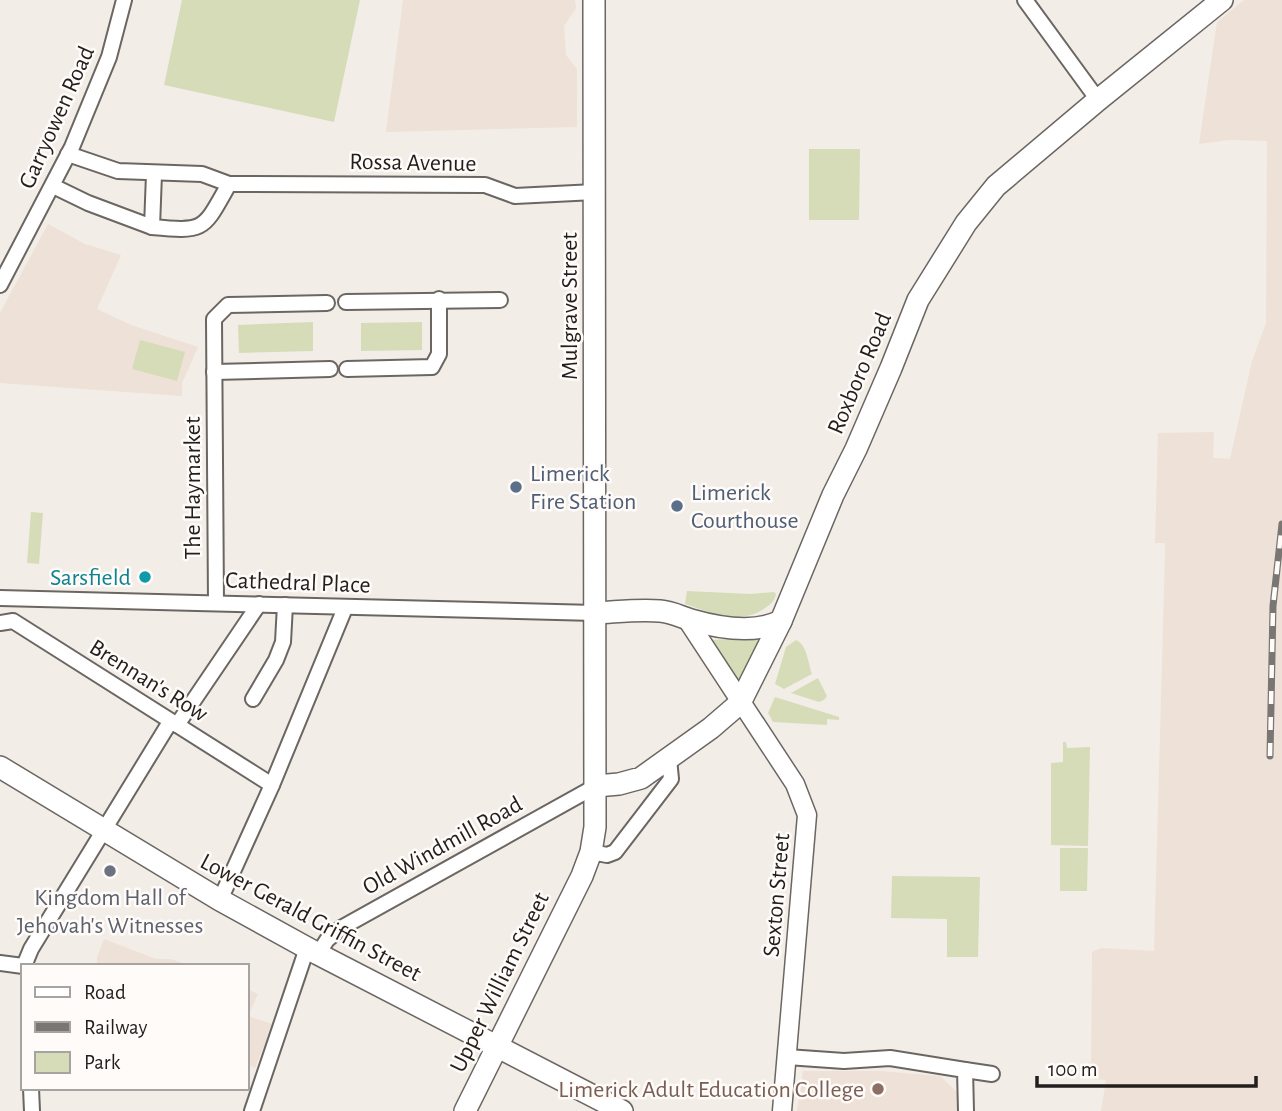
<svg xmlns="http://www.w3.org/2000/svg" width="1282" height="1111" font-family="'Alegreya Sans',sans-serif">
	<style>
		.built { fill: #eee1d7 }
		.green { fill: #d6dcb7 }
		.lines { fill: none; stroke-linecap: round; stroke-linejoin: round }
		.minor-casing { stroke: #6b6662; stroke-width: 18 }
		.tertiary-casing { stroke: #6b6662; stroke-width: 21 }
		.secondary-casing { stroke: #6b6662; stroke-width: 24 }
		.minor { stroke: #fff; stroke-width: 14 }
		.tertiary { stroke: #fff; stroke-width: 18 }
		.secondary { stroke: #fff; stroke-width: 21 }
		.rail-casing { stroke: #7a7673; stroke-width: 7 }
		.rail { stroke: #fefbf8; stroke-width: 4.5; stroke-dasharray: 13; stroke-linecap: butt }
		.service-dot { fill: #5c6f8a; stroke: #fefbf8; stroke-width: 2.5 }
		.culture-dot { fill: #0f9aa8; stroke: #fefbf8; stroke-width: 2.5 }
		.worship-dot { fill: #6b7280; stroke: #fefbf8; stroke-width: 2.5 }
		.education-dot { fill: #8d6e63; stroke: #fefbf8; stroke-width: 2.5 }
		.labels { text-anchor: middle; stroke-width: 5; stroke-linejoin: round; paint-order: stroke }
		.street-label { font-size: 24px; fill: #211e1d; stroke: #fefbf8 }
		.service-label { font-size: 24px; fill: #4e5e75; stroke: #fefbf8; text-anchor: start }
		.culture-label { font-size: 24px; fill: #0d838f; stroke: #fefbf8; text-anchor: end }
		.worship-label { font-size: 24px; fill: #5b616d; stroke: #fefbf8 }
		.education-label { font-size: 24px; fill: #785e54; stroke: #fefbf8; text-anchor: end }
	</style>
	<rect width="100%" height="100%" fill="#f3ede8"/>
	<g class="built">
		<polygon points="403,0 575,0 576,8 564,26 566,55 577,69 577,127 386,132"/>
		<polygon points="1244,0 1282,0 1282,1111 1101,1111 1106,1080 1091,1079 1092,952 1101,948 1154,951 1165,555 1165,543 1155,543 1158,433 1214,432 1213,458 1230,459 1252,361 1266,323 1267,141 1229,140 1199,144 1217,22"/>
		<polygon points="48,224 85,244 121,255 97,309 131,325 198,347 182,383 182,396 0,383 0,313"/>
		<polygon points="104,939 156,959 171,959 191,966 97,966 97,957"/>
		<polygon points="247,989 258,994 248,1016 276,1025 267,1049 263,1048 255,1068 247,1065"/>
		<polygon points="803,1071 879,1071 940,1076 958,1093 958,1111 797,1111"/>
	</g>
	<g class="green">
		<polygon points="182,0 360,0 334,122 164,85"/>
		<polygon points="809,149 860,149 859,220 809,220"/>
		<polygon points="313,322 313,351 239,353 238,325"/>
		<polygon points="422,322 422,350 361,351 361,323"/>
		<polygon points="140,340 185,352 177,381 132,369"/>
		<polygon points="31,512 43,513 39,564 27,563"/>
		<path d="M687,591L750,594L774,592L776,594C775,601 769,606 762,610C738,625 709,612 685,604Z"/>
		<polygon points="762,637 740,682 737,681 710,640"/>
		<path d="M796,640C807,644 808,663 812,674L784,689L775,684L786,647Z"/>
		<polygon points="818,678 827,696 824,700 819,702 791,693"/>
		<polygon points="775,697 839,717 839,720 827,719 827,725 773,722 768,713"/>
		<polygon points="1063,742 1066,742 1067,748 1090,747 1088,846 1051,845 1051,763 1063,762"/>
		<polygon points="1060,848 1088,848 1087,891 1060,891"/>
		<polygon points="892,876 980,877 978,957 947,957 947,919 891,918"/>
	</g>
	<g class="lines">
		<defs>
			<g id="minor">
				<polyline points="1025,0 1098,100"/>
				<polyline points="68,154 118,171 202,174 229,184 485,185 515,196 595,192"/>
				<polyline points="53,186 88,203 152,227 154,174"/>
				<path d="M152,227C206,232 203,230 229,184"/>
				<polyline points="0,285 72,147 109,57 124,0"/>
				<polyline points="346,302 500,300"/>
				<polyline points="347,369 432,367 439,354 439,299"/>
				<polyline points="214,372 330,369"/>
				<polyline points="0,598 595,613"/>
				<polyline points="216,602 214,319 228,305 327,303"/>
				<polyline points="0,623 13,621 272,785"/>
				<polyline points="253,699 276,660 283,642 285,605"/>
				<polyline points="177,725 259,604"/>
				<polyline points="591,852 607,855 615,852 671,779 669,759"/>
				<polyline points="220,900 272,785 345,608"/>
				<polyline points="318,954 327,940 341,928 596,786"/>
				<polyline points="0,963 23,966"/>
				<polyline points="24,966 31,949 170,722"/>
				<polyline points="787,1057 844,1061 890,1058 965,1070 966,1111"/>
				<polyline points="965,1070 992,1074"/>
				<polyline points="31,1088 32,1111"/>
				<polyline points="252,1111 307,948"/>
			</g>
			<polyline id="tertiary" points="686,618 795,784 807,815 782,1111"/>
			<g id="secondary">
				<path d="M595,613C617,612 639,609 660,611C672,612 681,617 691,620C719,628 755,634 781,621"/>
				<polyline points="0,767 220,900 318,954 622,1111"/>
				<polyline points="596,786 619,784 641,778 711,728 740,703 781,621 833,495 856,449 891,368 918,300 966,223 996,186 1098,100 1222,0"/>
				<polyline points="465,1111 582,876 591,852 595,827 594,0"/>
			</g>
		</defs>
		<use href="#minor" class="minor-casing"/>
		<use href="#tertiary" class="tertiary-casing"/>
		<use href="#secondary" class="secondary-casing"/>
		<use href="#minor" class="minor"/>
		<use href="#tertiary" class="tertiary"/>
		<use href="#secondary" class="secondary"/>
		<defs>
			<polyline id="rail" points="1270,756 1273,606 1282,524"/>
		</defs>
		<use href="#rail" class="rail-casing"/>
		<use href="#rail" class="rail"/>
	</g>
	<g class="service-dot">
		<circle cx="516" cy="487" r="7"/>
		<circle cx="677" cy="506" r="7"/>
	</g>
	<circle class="culture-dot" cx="145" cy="577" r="7"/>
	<circle class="worship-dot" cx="110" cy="871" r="7"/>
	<circle class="education-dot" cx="878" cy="1089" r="7"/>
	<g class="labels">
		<g class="street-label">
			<text transform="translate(56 117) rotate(-66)" y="8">Garryowen Road</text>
			<text transform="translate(413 162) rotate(1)" y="8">Rossa Avenue</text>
			<text transform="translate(569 306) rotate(-90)" y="8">Mulgrave Street</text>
			<text transform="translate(859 373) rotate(-67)" y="8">Roxboro Road</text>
			<text transform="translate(192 488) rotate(-90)" y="8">The Haymarket</text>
			<text transform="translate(298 582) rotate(2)" y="8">Cathedral Place</text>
			<text transform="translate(149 680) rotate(32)" y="8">Brennan's Row</text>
			<text transform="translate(442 845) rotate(-29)" y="8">Old Windmill Road</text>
			<text transform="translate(776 895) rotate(-85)" y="8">Sexton Street</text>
			<text transform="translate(311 917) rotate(28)" y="8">Lower Gerald Griffin Street</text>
			<text transform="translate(499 982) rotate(-64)" y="8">Upper William Street</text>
		</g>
		<g class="service-label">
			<text x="530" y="481">Limerick<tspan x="530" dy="28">Fire Station</tspan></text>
			<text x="691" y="500">Limerick<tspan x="691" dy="28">Courthouse</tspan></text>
		</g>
		<g class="culture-label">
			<text x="131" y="585">Sarsfield</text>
		</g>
		<g class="worship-label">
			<text x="110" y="905">Kingdom Hall of<tspan x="110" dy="28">Jehovah's Witnesses</tspan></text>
		</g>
		<g class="education-label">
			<text x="864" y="1097">Limerick Adult Education College</text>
		</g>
	</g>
	<rect x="21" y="964" width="228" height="126" fill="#fefbf8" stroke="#a6a3a0" stroke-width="2"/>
	<rect x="35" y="987" width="35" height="10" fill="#ffffff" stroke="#a6a3a0" stroke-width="2"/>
	<text x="84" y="999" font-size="21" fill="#211e1d">Road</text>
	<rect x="35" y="1022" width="35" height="10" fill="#7a7673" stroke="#a6a3a0" stroke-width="2"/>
	<text x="84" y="1034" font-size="21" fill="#211e1d">Railway</text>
	<rect x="35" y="1052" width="35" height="21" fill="#d6dcb7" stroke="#a6a3a0" stroke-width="2"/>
	<text x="84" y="1069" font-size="21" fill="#211e1d">Park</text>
	<path d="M1037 1076v10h219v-10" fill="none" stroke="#211e1d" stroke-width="3.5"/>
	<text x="1048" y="1076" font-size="21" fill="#211e1d" stroke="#fefbf8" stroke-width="5" paint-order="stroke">100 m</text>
</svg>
